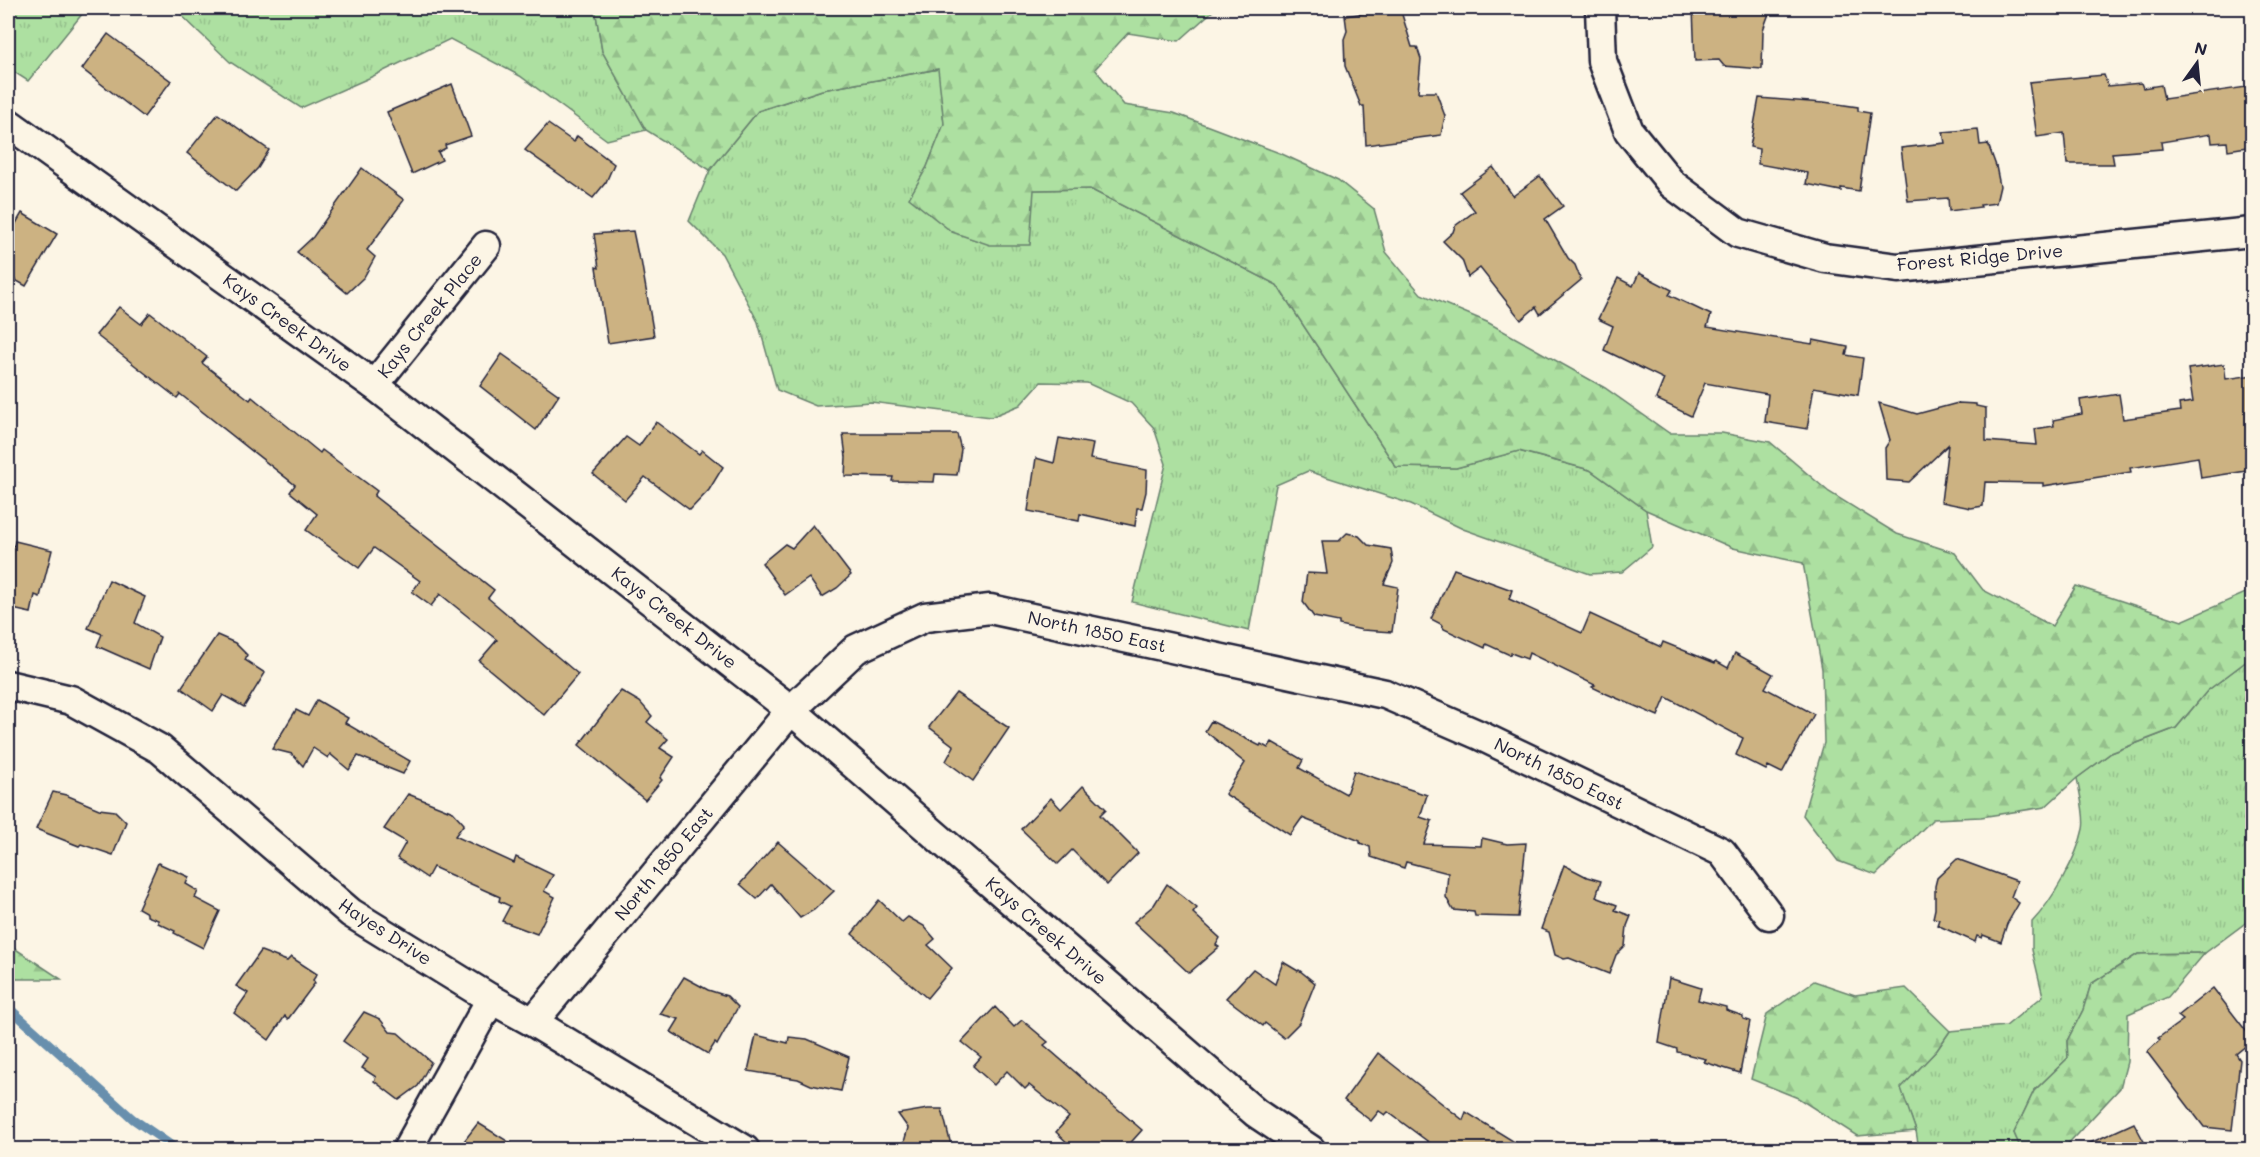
<svg xmlns="http://www.w3.org/2000/svg" width="2260" height="1157" font-family="Mali,sans-serif">
	<style>
		.grass { fill: url(#grass-tufts); stroke: #68816e; stroke-width: 1.5 }
		.forest { fill: url(#forest-firs); stroke: #68816e; stroke-width: 1.5 }
		.lines { fill: none; stroke-linecap: round; stroke-linejoin: round }
		.stream { stroke: #688fad; stroke-width: 9 }
		.building { fill: #ccb282; stroke: #22223b; stroke-width: 1.5 }
		.minor-casing { stroke: #22223b; stroke-width: 33 }
		.minor { stroke: #fcf5e5; stroke-width: 28 }
		.labels { text-anchor: middle; stroke-width: 6; stroke-linejoin: round; paint-order: stroke }
		.street-label { font-size: 18px; fill: #22223b; stroke: #fcf5e5 }
	</style>
	<defs>
		<pattern id="grass-tufts" width="24" height="20" patternUnits="userSpaceOnUse" patternTransform="scale(1.5)"><rect width="24" height="20" fill="#ade0a1"/><path d="M3 7l-1-3M5 7V3M7 7l1-3M15 17l-1-3M17 17v-4M19 17l1-3" fill="none" stroke="#95c08c"/></pattern>
		<pattern id="forest-firs" width="22" height="20" patternUnits="userSpaceOnUse" patternTransform="scale(1.5)"><rect width="22" height="20" fill="#ade0a1"/><path d="M5 1l3.5 6h-7zM16 11l3.5 6h-7z" fill="#95c08c"/></pattern>
	</defs>
	<rect width="100%" height="100%" fill="#fcf5e5"/>
	<filter id="ink" filterUnits="userSpaceOnUse"><feTurbulence type="fractalNoise" baseFrequency=".0167" numOctaves="2"/><feDisplacementMap in="SourceGraphic" scale="12" xChannelSelector="R" yChannelSelector="G"/><feConvolveMatrix kernelMatrix="1 2 1 2 8 2 1 2 1" color-interpolation-filters="sRGB"/></filter>
	<g filter="url(#ink)">
		<g class="grass">
			<polygon points="8,8 87,8 28,81 8,68"/>
			<polygon points="174,8 595,8 602,51 646,130 607,140 520,76 450,39 369,78 301,108 230,62"/>
			<polygon points="939,69 944,124 927,167 910,198 1034,190 1090,189 1277,285 1396,467 1456,468 1518,451 1590,470 1646,510 1652,547 1622,572 1590,574 1463,529 1411,504 1308,471 1276,485 1249,631 1132,602 1166,464 1154,428 1131,403 1087,383 1041,382 1020,405 991,417 871,402 816,406 777,390 758,322 722,254 689,221 710,170 758,111 822,90"/>
			<path d="M2252,657V918L2205,953L2138,954L2091,984L2083,1010L2067,1041L2068,1058L2034,1091L2014,1133L2021,1149H1919L1916,1131L1900,1088L1937,1050L1950,1031L2006,1026L2043,996L2032,950V922C2052,901 2077,858 2083,829C2086,817 2079,791 2077,778L2111,753L2176,728L2207,691Z"/>
		</g>
		<g class="forest">
			<polygon points="595,8 1216,8 1179,41 1128,33 1095,69 1124,105 1174,113 1282,154 1338,180 1374,209 1386,252 1421,294 1487,322 1605,388 1669,433 1722,433 1770,442 1829,492 1897,534 1955,553 1983,590 2052,626 2076,586 2182,621 2248,592 2252,584 2252,657 2207,691 2176,728 2111,753 2077,778 2045,807 1981,817 1933,819 1876,875 1838,861 1803,815 1824,743 1822,669 1803,563 1733,548 1646,510 1590,470 1519,451 1456,468 1396,467 1277,285 1090,189 1034,190 1030,245 990,245 952,232 909,198 927,167 944,124 938,69 822,90 758,111 710,170 646,130 602,51"/>
			<polygon points="8,944 61,979 8,979"/>
			<polygon points="2205,953 2168,997 2128,1014 2127,1062 2120,1088 2063,1149 2021,1149 2014,1133 2034,1091 2068,1058 2067,1041 2083,1010 2091,984 2138,954"/>
			<polygon points="1814,981 1855,995 1906,988 1950,1031 1937,1050 1901,1088 1916,1131 1857,1136 1798,1098 1751,1079 1767,1014"/>
		</g>
		<g class="lines">
			<polyline class="stream" points="8,1007 133,1119 178,1150"/>
		</g>
		<g class="building">
			<polygon points="1400,8 1412,47 1417,47 1421,59 1418,92 1436,92 1445,116 1441,135 1366,145 1364,106 1361,106 1345,66 1344,39 1347,31 1345,16"/>
			<polygon points="1693,8 1771,8 1763,30 1762,69 1724,66 1719,60 1695,61"/>
			<polygon points="108,34 171,81 144,117 82,69"/>
			<polygon points="2104,75 2108,86 2141,83 2143,88 2161,85 2164,99 2253,86 2253,146 2228,150 2227,142 2212,143 2211,134 2161,142 2162,149 2112,153 2114,164 2067,164 2064,133 2037,137 2029,82"/>
			<polygon points="452,84 471,136 445,145 446,148 438,152 442,160 412,174 387,112"/>
			<polygon points="1759,98 1823,103 1824,102 1858,107 1858,111 1870,113 1859,191 1841,188 1841,191 1806,184 1808,173 1758,164 1759,149 1750,147"/>
			<polygon points="218,114 269,150 258,168 236,191 187,153"/>
			<polygon points="548,124 574,142 577,136 614,164 606,182 593,198 525,150"/>
			<polygon points="1978,129 1980,145 1988,144 1996,166 2000,186 1996,203 1980,205 1981,207 1949,211 1948,198 1908,201 1901,148 1945,143 1943,132"/>
			<polygon points="1493,167 1513,196 1540,176 1563,206 1545,219 1568,258 1575,265 1581,280 1540,314 1536,307 1521,320 1480,268 1468,277 1462,260 1443,241 1453,232 1455,226 1475,211 1460,192"/>
			<polygon points="362,168 404,200 367,250 375,257 364,277 347,293 297,252 313,237"/>
			<polygon points="22,213 57,234 26,286 8,276 8,237"/>
			<polygon points="633,231 639,260 641,260 654,336 608,343 596,267 599,268 594,234"/>
			<polygon points="1639,273 1672,290 1669,295 1711,315 1707,327 1812,344 1813,340 1848,347 1846,355 1863,358 1858,395 1814,387 1807,429 1765,422 1768,394 1705,383 1691,416 1656,399 1664,379 1604,350 1613,326 1598,319 1618,278 1633,286"/>
			<polygon points="119,307 141,324 150,313 207,357 202,363 250,400 252,397 320,453 322,450 377,491 374,496 494,590 488,598 578,674 544,715 479,661 497,640 440,594 431,606 412,592 420,581 374,548 359,568 306,530 317,514 290,492 295,485 180,394 177,398 96,335"/>
			<polygon points="502,354 559,395 536,430 480,386"/>
			<polygon points="2224,364 2226,379 2253,375 2253,470 2201,478 2198,457 2130,468 2131,472 2043,486 2043,483 1985,482 1983,506 1971,508 1941,502 1948,445 1909,482 1886,480 1885,448 1890,440 1879,403 1917,414 1958,403 1976,404 1976,406 1986,408 1986,441 2037,445 2035,429 2054,426 2053,420 2082,414 2080,400 2119,394 2123,419 2180,411 2179,404 2193,402 2188,369"/>
			<polygon points="656,422 699,454 702,450 723,467 709,490 690,510 645,477 625,500 593,474 626,437 639,446"/>
			<polygon points="843,434 957,434 961,449 957,475 935,474 934,482 892,481 893,477 845,476 846,457"/>
			<polygon points="1059,438 1093,444 1090,459 1147,470 1146,492 1142,508 1137,508 1135,526 1080,514 1079,521 1028,511 1036,458 1054,463"/>
			<polygon points="813,525 851,575 837,588 822,597 809,578 785,595 762,563 785,544 792,548"/>
			<polygon points="1347,533 1359,536 1368,545 1391,549 1393,563 1384,584 1398,587 1392,632 1362,630 1339,625 1339,622 1314,617 1303,602 1307,573 1327,574 1322,541 1339,541"/>
			<polygon points="15,541 52,550 40,597 35,595 31,613 8,608 8,544 14,546"/>
			<polygon points="1454,569 1512,590 1509,599 1582,633 1590,614 1661,647 1663,642 1715,663 1716,661 1728,668 1735,653 1773,674 1765,688 1814,714 1782,773 1768,766 1766,770 1736,755 1743,738 1666,697 1658,716 1607,694 1592,687 1595,685 1529,653 1527,659 1511,653 1510,655 1486,644 1485,648 1444,629 1441,624 1431,619"/>
			<polygon points="109,580 145,597 135,623 160,637 149,669 97,646 102,634 88,628"/>
			<polygon points="217,635 235,643 247,655 245,660 265,673 244,707 223,695 213,711 181,688"/>
			<polygon points="621,691 640,702 652,716 647,722 668,739 660,748 674,757 660,778 662,780 645,800 579,745"/>
			<polygon points="956,693 1009,728 973,781 946,761 954,746 929,727"/>
			<polygon points="317,700 348,718 345,723 410,761 403,774 358,756 349,770 330,754 328,758 313,748 303,766 292,754 272,749 296,710 308,716"/>
			<polygon points="1211,721 1260,746 1261,744 1268,748 1272,742 1303,760 1299,768 1346,794 1354,771 1427,795 1420,817 1432,821 1424,844 1481,846 1482,838 1507,844 1526,843 1518,917 1475,916 1474,912 1453,910 1446,897 1448,873 1406,862 1404,868 1371,857 1370,847 1360,843 1360,841 1302,818 1290,835 1225,794 1245,763 1205,731"/>
			<polygon points="1083,786 1106,809 1100,815 1138,853 1107,885 1072,850 1058,864 1021,829 1051,798 1061,809"/>
			<polygon points="53,792 66,795 99,809 115,811 126,822 113,855 81,844 79,846 36,829"/>
			<polygon points="408,794 453,812 464,824 455,836 514,863 516,857 553,875 544,891 555,897 537,934 502,921 510,906 499,901 500,897 433,867 427,878 397,858 406,842 384,829"/>
			<polygon points="778,842 834,891 814,910 800,918 771,884 757,899 740,884"/>
			<polygon points="1957,859 2017,881 2011,897 2019,903 2007,924 2001,942 1983,935 1982,938 1977,936 1975,942 1937,925 1939,919 1933,918 1935,909 1935,886 1937,878"/>
			<polygon points="158,863 189,877 186,884 198,891 195,898 220,911 203,948 174,933 175,931 158,923 158,920 147,916 147,913 138,908"/>
			<polygon points="1564,865 1587,877 1601,881 1596,897 1617,905 1615,910 1631,916 1627,926 1625,946 1616,955 1609,974 1569,958 1564,959 1555,955 1549,932 1541,929"/>
			<polygon points="1167,884 1197,908 1193,913 1220,938 1216,945 1219,947 1189,973 1134,922 1154,905"/>
			<polygon points="879,900 902,922 908,917 924,926 935,939 928,945 952,968 927,998 852,934"/>
			<polygon points="261,951 287,961 291,957 317,974 313,980 315,983 288,1019 285,1016 269,1040 234,1013 248,993 236,986"/>
			<polygon points="1283,962 1298,971 1299,970 1315,983 1299,1023 1284,1038 1265,1023 1263,1026 1226,998 1253,969 1275,984"/>
			<polygon points="684,977 708,990 727,996 738,1007 717,1045 715,1043 708,1054 671,1032 679,1019 660,1014"/>
			<polygon points="1669,978 1701,988 1698,1000 1726,1007 1726,1010 1743,1016 1743,1019 1750,1021 1740,1073 1704,1062 1706,1059 1677,1052 1677,1049 1659,1043"/>
			<polygon points="2213,988 2253,1040 2236,1054 2240,1060 2232,1130 2204,1127 2147,1052 2160,1040 2158,1038 2183,1020 2178,1016"/>
			<polygon points="995,1007 1014,1027 1022,1020 1048,1042 1044,1045 1142,1130 1125,1149 1074,1149 1056,1132 1069,1117 1029,1085 1025,1089 1007,1071 994,1085 973,1066 981,1057 962,1042"/>
			<polygon points="364,1012 380,1019 390,1032 398,1033 431,1062 418,1086 399,1100 374,1081 376,1077 362,1068 368,1059 343,1041"/>
			<polygon points="756,1035 788,1043 789,1037 807,1039 849,1057 841,1091 811,1085 798,1079 748,1071"/>
			<polygon points="1378,1053 1463,1120 1466,1112 1526,1149 1438,1149 1388,1112 1385,1115 1379,1111 1371,1121 1344,1100"/>
			<polygon points="928,1109 942,1109 952,1149 902,1149 908,1128 898,1114"/>
			<polygon points="478,1123 520,1149 458,1149"/>
			<polygon points="2134,1123 2148,1149 2077,1149"/>
		</g>
		<g class="lines">
			<defs>
				<g id="minor">
					<polyline points="1600,8 1602,61 1629,131 1672,184 1738,233 1825,258 1898,268 2252,232"/>
					<polyline points="8,123 374,385 791,710 1256,1113 1311,1150"/>
					<polyline points="374,385 486,246"/>
					<polyline points="8,685 71,700 160,749 351,913 491,999 533,1022 745,1150"/>
					<polyline points="533,1022 791,710 856,649 925,617 990,609 1385,694 1479,735 1722,852 1769,915"/>
					<polyline points="407,1150 491,999"/>
				</g>
			</defs>
			<use href="#minor" class="minor-casing"/>
			<use href="#minor" class="minor"/>
		</g>
	</g>
	<g class="labels">
		<g class="street-label">
			<text transform="translate(1980 258) rotate(-5)" y="6">Forest Ridge Drive</text>
			<text transform="translate(430 316) rotate(-51)" y="6">Kays Creek Place</text>
			<text transform="translate(287 323) rotate(36)" y="6">Kays Creek Drive</text>
			<text transform="translate(674 618) rotate(38)" y="6">Kays Creek Drive</text>
			<text transform="translate(1097 632) rotate(12)" y="6">North 1850 East</text>
			<text transform="translate(1559 774) rotate(26)" y="6">North 1850 East</text>
			<text transform="translate(664 864) rotate(-50)" y="6">North 1850 East</text>
			<text transform="translate(1046 931) rotate(41)" y="6">Kays Creek Drive</text>
			<text transform="translate(385 932) rotate(33)" y="6">Hayes Drive</text>
		</g>
	</g>
	<rect width="2260" height="1157" fill="none" stroke="#fcf5e5" stroke-width="30"/>
	<rect x="15" y="15" width="2230" height="1127" fill="none" stroke="#22223b" stroke-width="2" filter="url(#ink)"/>
	<g transform="translate(2197 63) rotate(15)" stroke="#fcf5e5" stroke-width="4.5" paint-order="stroke">
	<path d="M0-4.5L10 22L0 15L-10 22Z" fill="#22223b"/>
	<text y="-9" font-size="16" font-weight="bold" text-anchor="middle" fill="#22223b">N</text>
	</g>
</svg>
